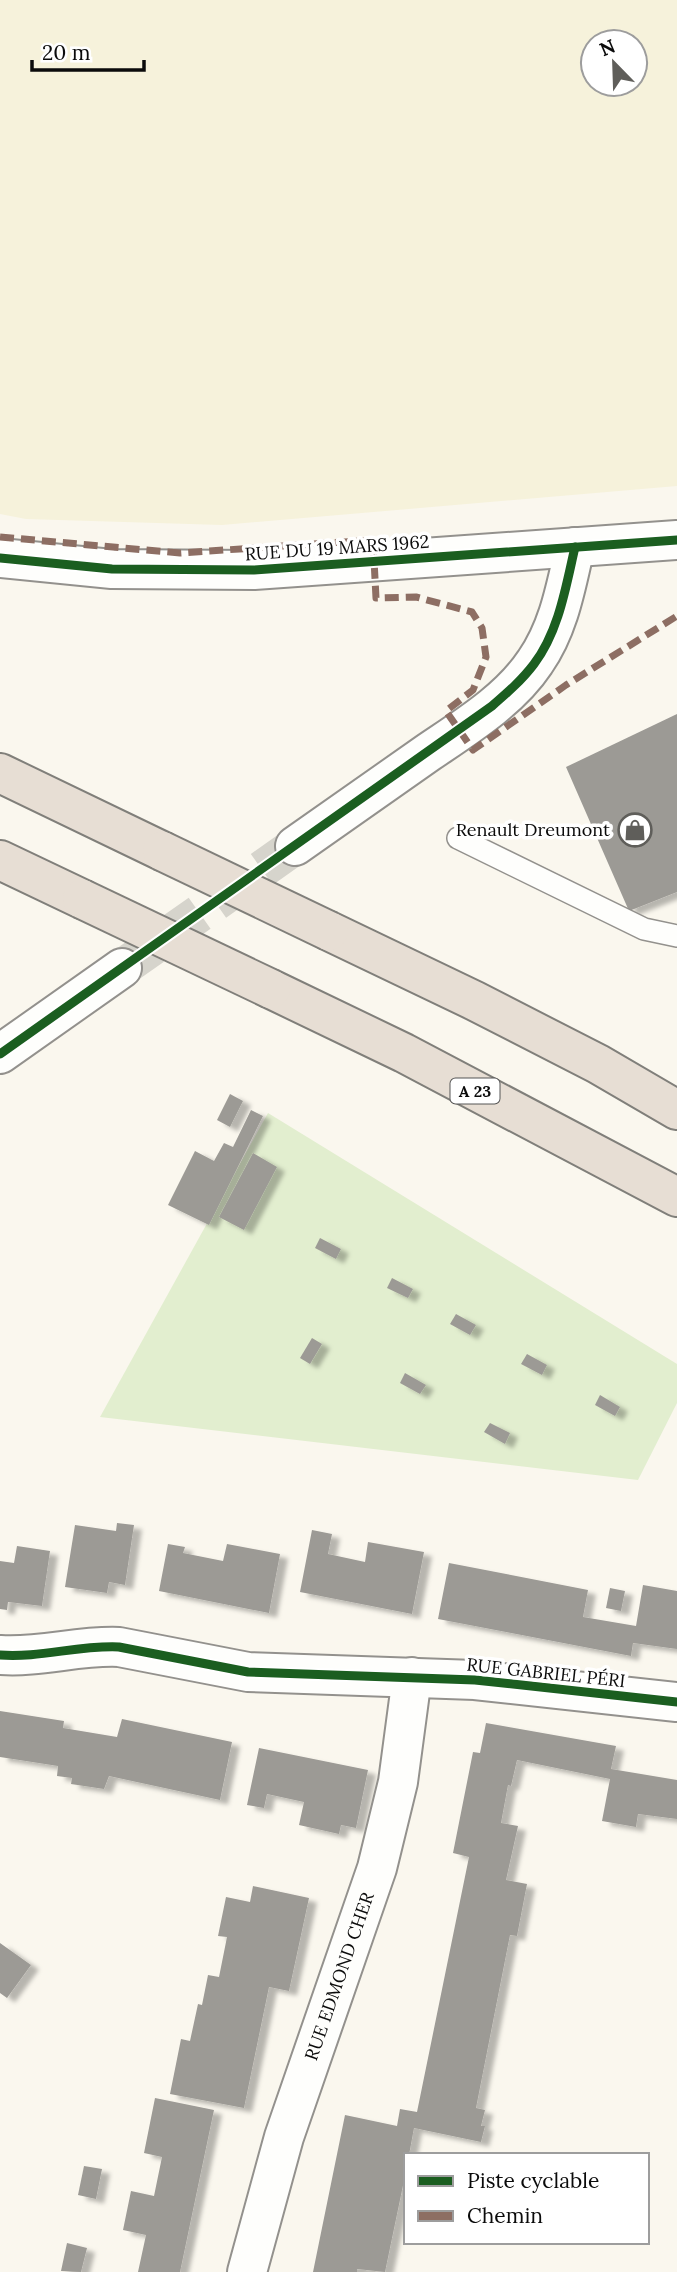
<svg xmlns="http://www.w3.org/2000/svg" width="677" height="2272" font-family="Lora,serif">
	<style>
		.farmland { fill: #f6f2db; fill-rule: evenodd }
		.green { fill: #e2eecf }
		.building { fill: #9c9a95; filter: url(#shadow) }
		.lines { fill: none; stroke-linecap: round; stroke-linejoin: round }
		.minor-tunnel { stroke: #d6d4cc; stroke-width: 38; stroke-dasharray: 38 19; stroke-linecap: butt }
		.service-casing { stroke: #93918d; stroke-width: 24 }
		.minor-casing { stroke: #93918d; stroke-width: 42 }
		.motorway-casing { stroke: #807f7a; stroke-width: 42 }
		.service { stroke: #fefefc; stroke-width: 21 }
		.minor { stroke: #fefefc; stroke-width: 38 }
		.motorway { stroke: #e7ded4; stroke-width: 38 }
		.motorway-bridge-casing { stroke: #807f7a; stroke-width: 42; stroke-linecap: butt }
		.motorway-bridge { stroke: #e7ded4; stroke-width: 38 }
		.quiet { stroke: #8d6e63; stroke-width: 7; stroke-dasharray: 14 7; stroke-linecap: butt }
		.cycleway-casing { stroke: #fff; stroke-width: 13 }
		.cycleway { stroke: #1b5e20; stroke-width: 9 }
		.labels { text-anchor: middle; stroke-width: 7; stroke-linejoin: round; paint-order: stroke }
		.shield { fill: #fff; stroke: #545454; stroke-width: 2 }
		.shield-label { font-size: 16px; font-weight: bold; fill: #0b0b0b }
		.street-label { font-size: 18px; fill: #0b0b0b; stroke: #fff }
		.poi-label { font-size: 18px; fill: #0b0b0b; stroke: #fff; text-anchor: end }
	</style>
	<defs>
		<filter id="shadow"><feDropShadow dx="8" dy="4.5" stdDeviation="2" flood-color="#0004"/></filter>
	</defs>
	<rect width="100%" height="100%" fill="#faf7ee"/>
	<path class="farmland" d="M0,0H677V486L222,525L26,519L0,514ZM593,42H635V84H593Z"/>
	<polygon class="green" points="268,1113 677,1364 677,1403 638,1480 100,1417"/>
	<g class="building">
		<polygon points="677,714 677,892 629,911 566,767"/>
		<polygon points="230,1094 243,1101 230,1127 217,1120"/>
		<polygon points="251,1110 263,1116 209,1225 168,1205 195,1151 214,1161 224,1143 233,1147"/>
		<polygon points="253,1153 277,1167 244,1230 219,1217"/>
		<polygon points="320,1238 341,1249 336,1259 315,1248"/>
		<polygon points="392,1278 413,1289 408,1298 387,1288"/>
		<polygon points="456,1314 476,1325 470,1335 450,1324"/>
		<polygon points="312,1338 322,1344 310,1364 300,1358"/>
		<polygon points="527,1354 547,1365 542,1375 521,1364"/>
		<polygon points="405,1373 426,1385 420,1394 400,1383"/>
		<polygon points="600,1395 620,1407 615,1416 595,1405"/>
		<polygon points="490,1423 510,1433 505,1444 484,1432"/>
		<polygon points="117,1523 134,1525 125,1585 109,1582 107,1593 65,1587 75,1525 116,1531"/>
		<polygon points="312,1530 332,1534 328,1554 365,1562 368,1542 424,1552 412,1614 300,1592"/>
		<polygon points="168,1544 185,1547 183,1553 223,1561 227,1544 280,1554 269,1613 159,1591"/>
		<polygon points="17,1546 50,1551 42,1606 8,1602 7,1610 0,1609 0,1561 14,1563"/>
		<polygon points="449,1563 588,1590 583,1617 636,1626 643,1585 677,1591 677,1649 633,1643 631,1656 438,1619"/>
		<polygon points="610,1588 625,1591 621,1611 606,1608"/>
		<polygon points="0,1711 64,1721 63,1728 117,1737 122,1719 232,1742 220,1800 109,1776 104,1789 71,1784 72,1778 57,1776 58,1766 0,1757"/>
		<polygon points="486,1723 616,1746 611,1769 677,1780 677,1819 638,1814 636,1827 602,1821 610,1779 517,1760 511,1786 508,1785 501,1823 518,1826 506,1880 527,1884 517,1936 510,1935 476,2108 485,2110 481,2126 485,2126 481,2142 414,2128 409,2155 406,2155 406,2171 385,2272 357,2269 357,2272 313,2272 345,2115 397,2126 400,2109 417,2112 469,1857 453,1853 473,1752 480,1753"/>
		<polygon points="259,1748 368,1770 356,1828 341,1825 339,1834 299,1825 304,1802 267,1794 264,1808 247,1805"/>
		<polygon points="253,1886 309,1898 289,1991 269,1987 244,2108 170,2094 181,2039 190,2041 198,2004 202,2005 208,1975 219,1977 227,1937 218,1936 226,1897 250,1902"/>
		<polygon points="0,1943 31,1965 7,1998 0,1993"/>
		<polygon points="155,2098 214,2110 180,2272 138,2272 146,2235 123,2230 131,2191 154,2196 162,2157 144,2153"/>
		<polygon points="84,2166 102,2169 96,2199 78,2195"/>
		<polygon points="67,2243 87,2248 81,2272 61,2271"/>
	</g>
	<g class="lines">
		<polyline class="minor-tunnel" points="122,968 295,846"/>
		<defs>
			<polyline id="service" points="458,838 644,929 677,936"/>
			<g id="minor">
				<polyline points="0,558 112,569 254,570 677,540"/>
				<path d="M295,846C338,816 382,785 426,754C464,728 509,701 535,662C559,628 566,586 575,547"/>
				<polyline points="0,1054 122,968"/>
				<path d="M0,1655C40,1658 79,1645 119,1647L248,1672L475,1680L677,1702"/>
				<path id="s1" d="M247,2272L284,2137L377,1868L398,1782L412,1677"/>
			</g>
			<g id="motorway">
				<polyline points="0,773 162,851"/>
				<polyline points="0,860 82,899"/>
				<polyline points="329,931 475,1001 598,1064 677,1110"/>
				<polyline points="271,989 404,1053 677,1197"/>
			</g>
		</defs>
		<use href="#service" class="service-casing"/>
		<use href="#minor" class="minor-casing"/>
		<use href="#motorway" class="motorway-casing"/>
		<use href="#service" class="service"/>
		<use href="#minor" class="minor"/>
		<use href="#motorway" class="motorway"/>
		<defs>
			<g id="motorway-bridge">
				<polyline points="162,851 329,931"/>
				<polyline points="82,899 271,989"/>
			</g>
		</defs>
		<use href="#motorway-bridge" class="motorway-bridge-casing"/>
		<use href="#motorway-bridge" class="motorway-bridge"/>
		<polyline class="quiet" points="0,537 180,553 373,540 376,598 416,597 472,612 482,628 486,657 473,690 446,711 473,750 566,685 677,616"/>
		<defs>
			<g id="cycleway">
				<polyline points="0,558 112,569 254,570 677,540"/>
				<path d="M0,1054L492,706C507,693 522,680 534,664C559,631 566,586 575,547"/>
				<path d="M0,1655C40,1658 79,1645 119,1647L248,1672L475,1680L677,1702"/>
			</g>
		</defs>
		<use href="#cycleway" class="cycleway-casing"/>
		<use href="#cycleway" class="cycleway"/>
	</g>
	<defs>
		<symbol id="shop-ring" viewBox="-11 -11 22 22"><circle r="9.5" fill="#fff" stroke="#5f5e5a" stroke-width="1.5"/><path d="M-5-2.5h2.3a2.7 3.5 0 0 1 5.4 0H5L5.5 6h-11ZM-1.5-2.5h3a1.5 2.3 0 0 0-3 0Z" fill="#5f5e5a"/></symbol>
	</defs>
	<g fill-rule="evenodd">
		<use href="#shop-ring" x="616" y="811" width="38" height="38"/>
	</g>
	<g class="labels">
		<rect class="shield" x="450.5" y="1078.5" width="49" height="25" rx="5"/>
		<g class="shield-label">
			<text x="475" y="1097">A 23</text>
		</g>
		<g class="street-label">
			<text transform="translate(337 548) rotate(-4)" y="6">RUE DU 19 MARS 1962</text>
			<text transform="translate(546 1673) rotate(6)" y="6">RUE GABRIEL PÉRI</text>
			<text dy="6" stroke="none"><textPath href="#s1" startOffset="310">RUE EDMOND CHER</textPath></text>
		</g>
		<g class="poi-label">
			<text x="610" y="836">Renault Dreumont</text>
		</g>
	</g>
	<rect x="404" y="2153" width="245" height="91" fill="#ffffff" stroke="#9d9d9d" stroke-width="2"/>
	<rect x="418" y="2176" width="35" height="10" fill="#1b5e20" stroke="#9d9d9d" stroke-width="2"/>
	<text x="467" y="2188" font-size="21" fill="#0b0b0b">Piste cyclable</text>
	<rect x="418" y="2211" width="35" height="10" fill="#8d6e63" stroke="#9d9d9d" stroke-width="2"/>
	<text x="467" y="2223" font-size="21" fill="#0b0b0b">Chemin</text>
	<g transform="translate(614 63) rotate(337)"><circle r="33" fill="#ffffff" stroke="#9d9d9d" stroke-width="2"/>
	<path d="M0-5L12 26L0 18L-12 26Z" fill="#5f5e5a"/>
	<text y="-10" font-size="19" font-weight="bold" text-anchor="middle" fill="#0b0b0b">N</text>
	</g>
	<path d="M32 60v10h112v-10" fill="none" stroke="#0b0b0b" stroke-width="3.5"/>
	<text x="42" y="60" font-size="21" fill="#0b0b0b" stroke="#ffffff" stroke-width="5" paint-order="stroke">20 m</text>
</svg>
